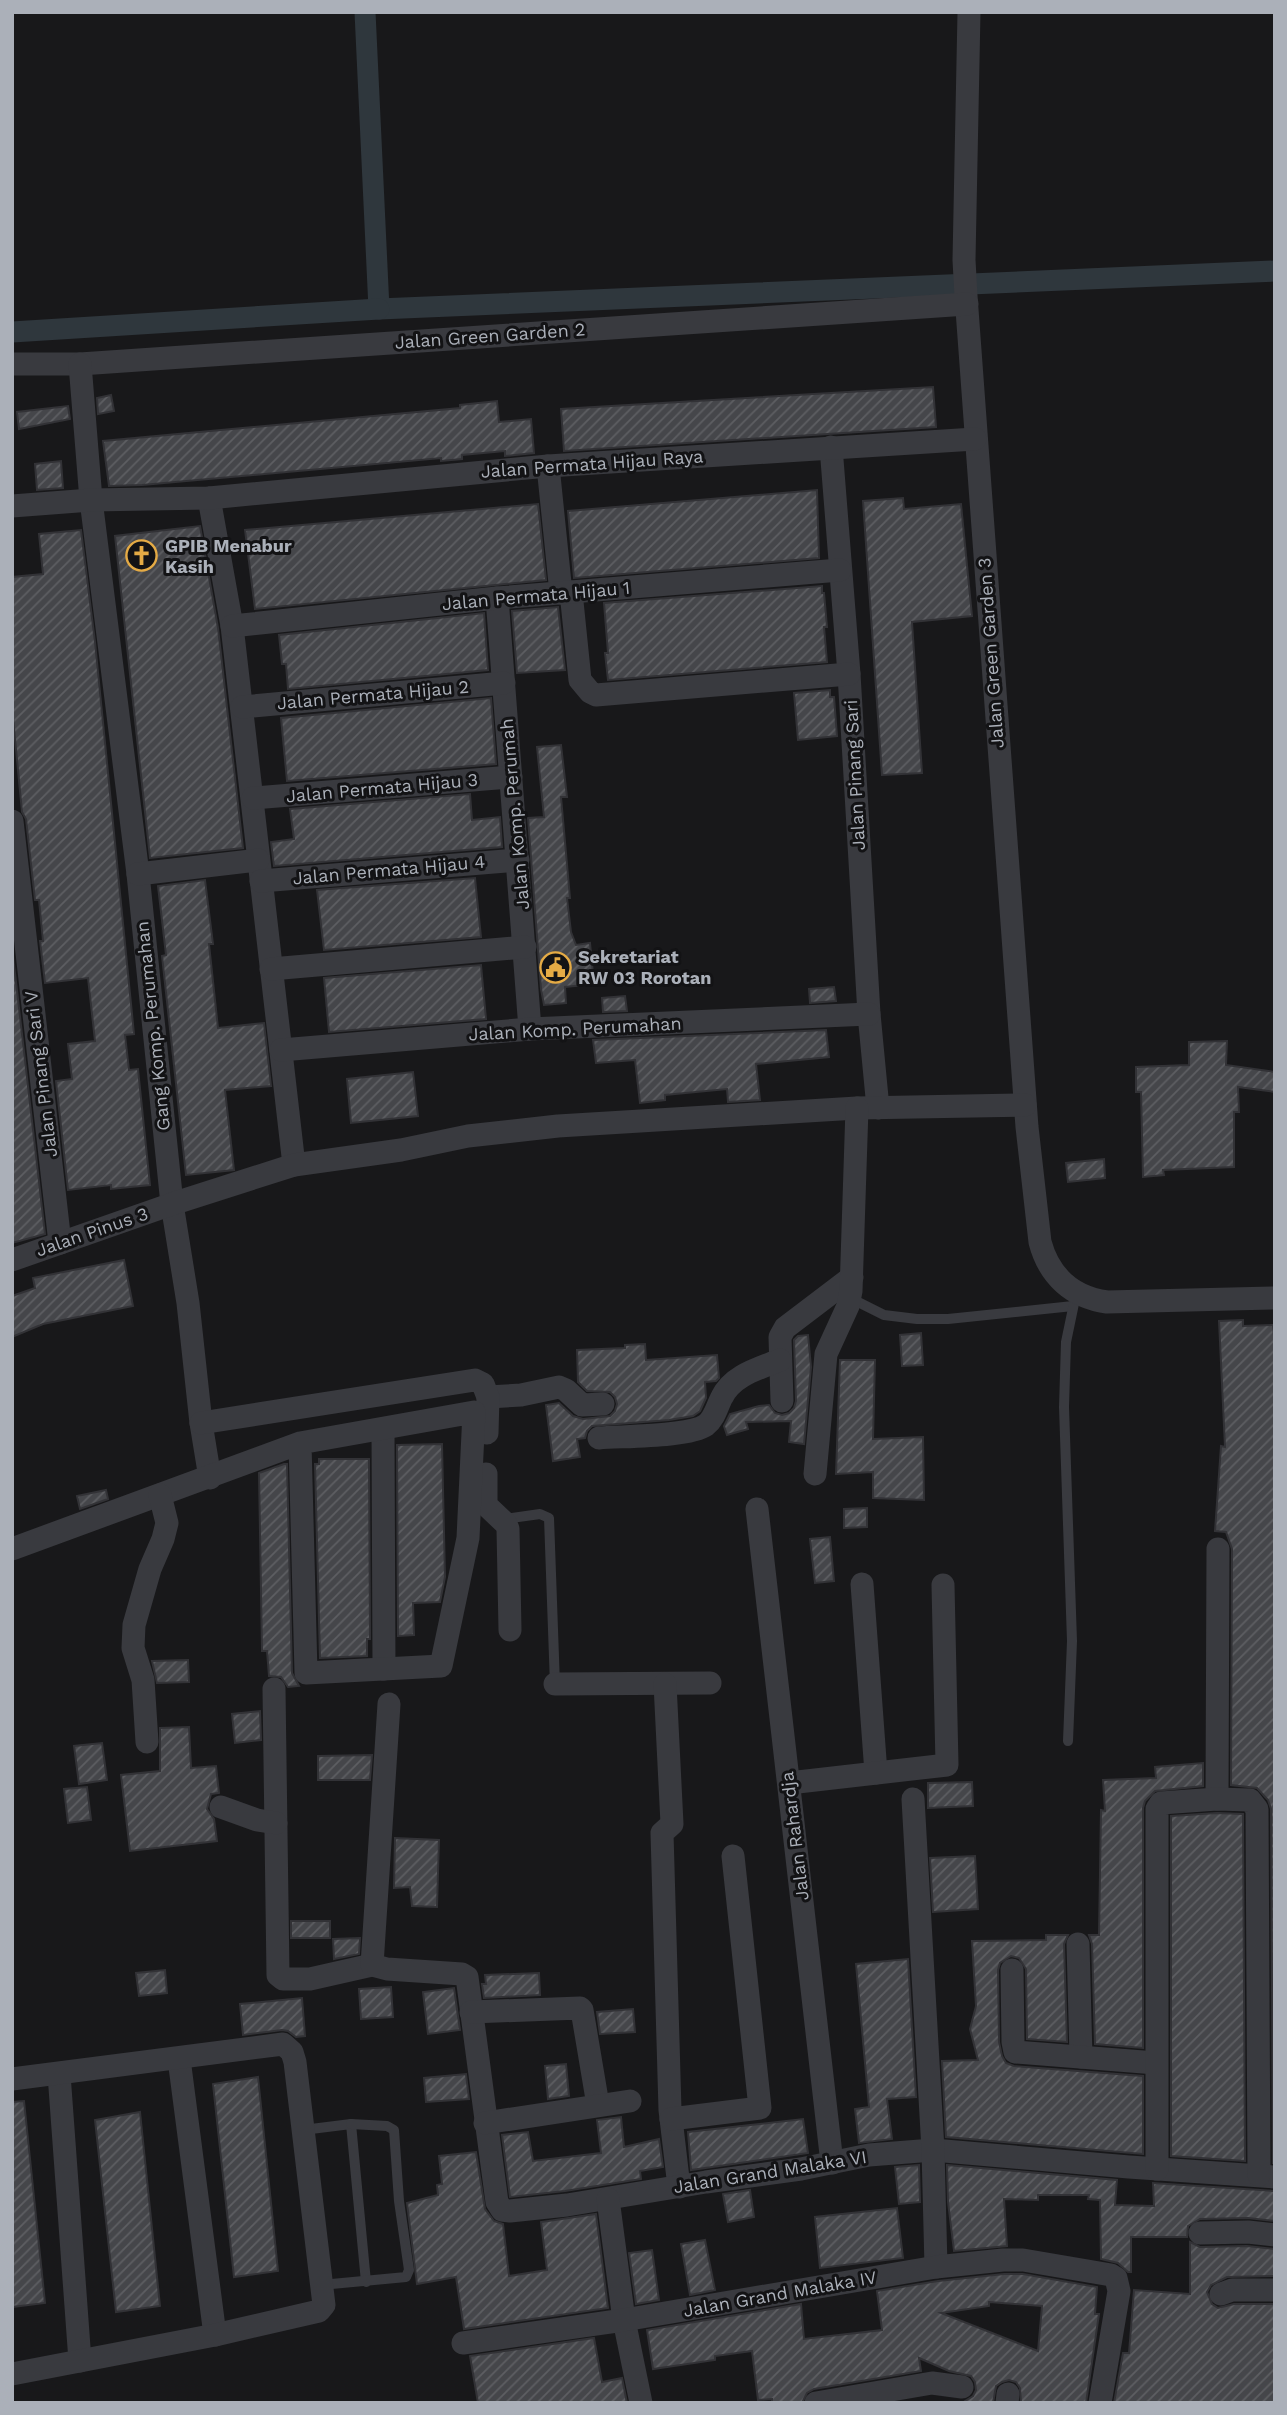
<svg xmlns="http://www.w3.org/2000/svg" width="1287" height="2415" font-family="'Work Sans',sans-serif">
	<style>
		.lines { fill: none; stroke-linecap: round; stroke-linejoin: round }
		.canal { stroke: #2f373d; stroke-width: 21 }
		.building { fill: url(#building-hatch); stroke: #323236; stroke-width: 2; fill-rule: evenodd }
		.service { stroke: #393a3f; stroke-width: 10 }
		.minor { stroke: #393a3f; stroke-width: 23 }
		.labels { text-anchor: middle; stroke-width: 6; stroke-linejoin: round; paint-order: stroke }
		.street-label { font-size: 18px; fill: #abb0b9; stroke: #131315 }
		.poi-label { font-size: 18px; font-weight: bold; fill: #abb0b9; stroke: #131315; text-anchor: start }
	</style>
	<defs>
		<pattern id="building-hatch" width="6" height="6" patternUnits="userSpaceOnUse" patternTransform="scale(1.75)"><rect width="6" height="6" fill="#45464a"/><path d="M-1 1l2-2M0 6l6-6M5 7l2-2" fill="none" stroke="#5d5e62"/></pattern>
	</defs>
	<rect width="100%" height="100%" fill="#18181a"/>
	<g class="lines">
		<g class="canal">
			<polyline points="365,12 379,309 1275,271"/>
			<polyline points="12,332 379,309"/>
		</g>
	</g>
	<g class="building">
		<polygon points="933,387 936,427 564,451 561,409"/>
		<polygon points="111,395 114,411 98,414 97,398"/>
		<polygon points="497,401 499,422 531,419 534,453 505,456 505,451 462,455 462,459 441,461 441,458 142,485 109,486 103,441 460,408 460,405"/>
		<polygon points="68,406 70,419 19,429 17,412"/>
		<polygon points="61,461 63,488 37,490 35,464"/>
		<polygon points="817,490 819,558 574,578 568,511"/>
		<polygon points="903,498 904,509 961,504 972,616 912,622 922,773 882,775 863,501"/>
		<polygon points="538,504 546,580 255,609 245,530"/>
		<polygon points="200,526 218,628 243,848 150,858 115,536"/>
		<polygon points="81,530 95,642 134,1034 125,1035 129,1070 138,1069 150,1185 111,1189 111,1185 68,1190 56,1081 72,1079 68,1044 95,1041 88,978 45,983 40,941 43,941 39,900 35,900 26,819 22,812 12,708 12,577 43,574 39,534"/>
		<polygon points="822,586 822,593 824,593 827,627 824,627 827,662 608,680 605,653 608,653 604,603"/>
		<polygon points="558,607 565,670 517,673 512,611"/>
		<polygon points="484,613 488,670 288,689 286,664 282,664 279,635"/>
		<polygon points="830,690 830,697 834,697 837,736 798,740 794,693"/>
		<polygon points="491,698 496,764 287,781 281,718"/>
		<polygon points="561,745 567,797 561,797 570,898 567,898 571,932 576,945 590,943 594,984 565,987 566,1003 544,1005 541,989 528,818 544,817 537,747"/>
		<polygon points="470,794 472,820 500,817 502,847 274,866 271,842 294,839 290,809"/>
		<polygon points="475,878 481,937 324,950 317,890"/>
		<polygon points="205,880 213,944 209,944 218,1028 264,1023 271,1086 225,1090 234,1170 186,1175 162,956 166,955 158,886"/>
		<polygon points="12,947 45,1234 12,1243"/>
		<polygon points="481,965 486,1019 329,1032 324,978"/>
		<polygon points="834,987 836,1001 810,1003 809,989"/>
		<polygon points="625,996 627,1011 603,1012 602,998"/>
		<polygon points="826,1030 829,1057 756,1064 760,1100 728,1102 727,1089 665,1095 665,1100 640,1103 635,1060 596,1063 593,1040"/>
		<polygon points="1227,1041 1226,1065 1275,1072 1275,1092 1238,1087 1239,1112 1234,1112 1234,1167 1163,1170 1164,1175 1143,1177 1141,1092 1136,1092 1136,1067 1189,1065 1189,1042"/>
		<polygon points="413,1072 418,1116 351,1123 347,1079"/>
		<polygon points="1104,1159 1105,1178 1068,1182 1066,1163"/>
		<polygon points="124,1260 133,1306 43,1324 12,1337 12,1296 35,1288 33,1278"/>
		<polygon points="1243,1320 1243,1326 1273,1325 1275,1346 1275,2163 1273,2163 1271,1809 1268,1800 1257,1788 1231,1785 1232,1549 1226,1532 1215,1531 1221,1446 1225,1447 1219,1321"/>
		<polygon points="921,1333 923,1365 902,1366 900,1335"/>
		<polygon points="808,1335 811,1367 804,1444 789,1442 791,1421 746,1422 748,1429 727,1435 724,1426 730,1414 759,1406 769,1405 775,1413 782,1415 789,1413 794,1408 796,1401 794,1340 798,1336"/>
		<polygon points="645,1344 646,1360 717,1355 719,1378 716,1381 705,1382 706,1398 700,1411 693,1416 669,1420 592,1426 587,1431 585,1438 577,1439 580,1457 553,1461 546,1405 559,1403 573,1416 583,1419 610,1416 615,1411 617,1404 615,1397 610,1392 587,1391 578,1382 577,1350 625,1348 625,1345"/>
		<polygon points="840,1360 875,1360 873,1439 923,1437 924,1500 873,1498 873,1472 836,1474"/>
		<polygon points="442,1444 445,1577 440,1602 413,1603 414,1635 398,1636 397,1445"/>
		<polygon points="319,1459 369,1459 370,1639 367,1639 367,1656 320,1658 315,1464 319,1464"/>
		<polygon points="284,1464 287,1464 292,1673 299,1686 288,1687 281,1677 269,1676 267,1651 262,1651 259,1473"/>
		<polygon points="106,1490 108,1499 80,1509 77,1496"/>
		<polygon points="867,1508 867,1527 844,1528 844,1509"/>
		<polygon points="830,1537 834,1581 815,1583 810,1539"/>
		<polygon points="188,1660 189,1682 157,1683 152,1661"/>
		<polygon points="260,1711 261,1740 235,1743 232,1714"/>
		<polygon points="189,1727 191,1768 216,1766 219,1793 211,1794 207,1809 214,1819 217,1841 130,1851 121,1775 160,1771 160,1728"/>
		<polygon points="102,1743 107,1780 79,1784 74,1746"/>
		<polygon points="372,1755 370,1780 318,1780 318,1756"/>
		<polygon points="1203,1763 1203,1786 1155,1791 1145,1801 1143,1808 1143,2048 1095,2044 1092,1944 1089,1935 1099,1935 1101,1810 1105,1811 1103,1780 1156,1778 1155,1767"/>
		<polygon points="972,1782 973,1806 928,1808 928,1783"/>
		<polygon points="87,1787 91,1820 68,1823 64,1789"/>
		<polygon points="1217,1813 1243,1814 1245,2161 1171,2156 1171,1816"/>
		<polygon points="395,1838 439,1840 437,1907 412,1906 410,1887 394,1888"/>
		<polygon points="975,1856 978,1909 933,1912 930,1858"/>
		<rect x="291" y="1921" width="39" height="17"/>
		<polygon points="1046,1935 1068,1935 1064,1944 1067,2042 1027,2039 1026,1969 1019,1958 1011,1956 1000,1963 998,1970 999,2042 1002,2056 1006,2063 1014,2066 1143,2076 1143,2154 946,2137 942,2061 978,2060 970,2029 976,2006 972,1941 1046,1940"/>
		<polygon points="360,1938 359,1954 334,1959 333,1939"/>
		<polygon points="908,1959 916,2097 887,2099 892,2139 859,2143 855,2109 869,2107 856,1964"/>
		<polygon points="165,1970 167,1993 139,1996 136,1973"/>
		<polygon points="539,1973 540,1995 484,1998 482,1984 486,1984 485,1975"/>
		<polygon points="391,1987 393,2017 361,2019 359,1989"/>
		<polygon points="454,1988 460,2030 428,2034 423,1992"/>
		<polygon points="302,1998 305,2036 296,2037 288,2031 282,2030 243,2035 240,2004"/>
		<polygon points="633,2009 635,2032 600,2034 597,2012"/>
		<polygon points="566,2064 569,2096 548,2099 545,2066"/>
		<polygon points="466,2074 469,2099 426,2102 424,2078"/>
		<polygon points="258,2077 278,2271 234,2277 213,2084"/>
		<polygon points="24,2101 45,2303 12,2307 12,2102"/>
		<polygon points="140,2112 160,2306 116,2312 95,2120"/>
		<polygon points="621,2117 624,2147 659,2139 663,2167 640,2171 641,2179 565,2191 510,2197 502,2135 528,2132 533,2161 601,2153 597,2120"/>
		<polygon points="803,2119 808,2153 691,2170 688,2132"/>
		<polygon points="476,2152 485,2209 494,2221 503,2224 509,2276 547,2270 541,2222 596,2214 608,2308 464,2329 456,2277 417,2284 407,2203 438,2195 437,2185 442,2184 439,2156"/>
		<polygon points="919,2165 920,2202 899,2204 895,2167"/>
		<polygon points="947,2165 1117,2180 1115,2205 1154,2206 1153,2183 1275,2191 1275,2221 1248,2218 1200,2219 1188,2226 1187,2237 1131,2237 1131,2272 1128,2272 1118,2263 1101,2259 1100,2200 1088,2199 1089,2195 1038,2195 1038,2200 1004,2199 1007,2246 954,2251 948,2202"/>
		<polygon points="750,2190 754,2217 728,2222 723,2194"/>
		<polygon points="897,2208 903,2258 820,2268 815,2217"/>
		<polygon points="705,2240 715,2290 690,2295 681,2244"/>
		<polygon points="1190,2242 1200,2247 1247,2246 1275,2249 1275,2276 1227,2277 1211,2285 1207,2292 1212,2304 1218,2308 1234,2304 1275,2304 1275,2403 1114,2403 1123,2353 1129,2353 1134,2290 1190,2294"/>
		<polygon points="652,2250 659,2300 636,2304 629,2253"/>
		<path d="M1004,2274H1023L1097,2287L1095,2314H1099L1086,2403H1021L1020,2388L1016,2382L1009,2380L1002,2382L996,2386L993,2403H962L973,2396L976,2390L975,2382L971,2376L949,2371L919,2358L921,2371L814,2389L807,2393L802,2403H772V2399L758,2400L752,2351L715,2356V2360L653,2369L647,2330L801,2304L804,2339L882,2330L877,2291L938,2281ZM989,2302L1042,2306L1038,2351L941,2313L989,2306Z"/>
		<polygon points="594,2338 602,2382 622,2378 627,2403 478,2403 470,2356"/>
	</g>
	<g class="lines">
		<g class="service">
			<polyline points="850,1298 884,1315 917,1319 948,1319 1073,1306"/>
			<polyline points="504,1519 540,1514 549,1518 555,1685"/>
			<polyline points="1068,1741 1072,1641 1064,1407 1066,1342 1076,1294"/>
			<polyline points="303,2130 351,2124 366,2282"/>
			<polyline points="321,2285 406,2277 409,2270 399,2201 394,2130 387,2126 351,2124"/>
		</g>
		<g class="minor">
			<path d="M969,12L964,260L966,296L1027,1127L1040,1242C1049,1276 1072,1297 1107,1302L1275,1298"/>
			<polyline points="12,364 80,364 967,304"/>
			<polyline points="80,364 91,500 138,874 172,1204 188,1303 201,1423 210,1478"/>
			<polyline points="831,447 849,674 869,1014 878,1108"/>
			<polyline points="548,466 561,593"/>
			<polyline points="209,498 232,626 294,1165"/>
			<polyline points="12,506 91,500 209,498 548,466 975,439"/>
			<polyline points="571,592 580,680 590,692 596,695 849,674"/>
			<polyline points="497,598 530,1029"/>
			<polyline points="232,626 497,598 840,570"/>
			<polyline points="242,707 504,683"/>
			<polyline points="253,798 511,777"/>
			<polyline points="12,821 60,1243"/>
			<polyline points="138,874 258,860"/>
			<polyline points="261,881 518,860"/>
			<polyline points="271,969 525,947"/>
			<polyline points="281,1050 530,1029 869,1014"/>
			<polyline points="12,1260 172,1204 294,1165 401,1150 468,1136 558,1126 857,1108 1025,1105"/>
			<polyline points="488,1397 521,1395 559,1387 566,1390 582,1405 603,1404"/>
			<polyline points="782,1401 780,1337 785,1328 852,1277"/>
			<polyline points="201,1423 475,1380 483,1384 488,1397 487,1433"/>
			<polyline points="383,1430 384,1669"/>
			<path d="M599,1438C623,1436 689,1437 706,1425C715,1418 717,1406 722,1397C733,1375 758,1369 780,1360"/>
			<polyline points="486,1474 486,1505 506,1524 508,1529 510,1630"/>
			<polyline points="815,1474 826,1354 848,1306 851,1291 857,1108"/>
			<polyline points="757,1509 832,2163"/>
			<polyline points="12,1549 300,1443 474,1412 468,1538 441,1666 306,1673 300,1443"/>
			<polyline points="862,1584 876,1773"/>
			<polyline points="555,1684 710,1683"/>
			<polyline points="665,1684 672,1824 662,1833 670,2110 679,2187"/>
			<polyline points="274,1689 278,1975 283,1979 310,1979 372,1965"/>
			<polyline points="389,1704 372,1965 387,1969 462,1974 467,1977 497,2202 502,2210 510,2211 567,2205 706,2182 801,2169 869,2155 933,2150 1129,2167 1275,2177"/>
			<polyline points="147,1742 143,1680 133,1648 134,1625 150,1569 163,1539 167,1523 160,1495"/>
			<polyline points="789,1783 947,1765 943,1585"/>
			<polyline points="913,1799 933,2150 936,2267"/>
			<polyline points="1217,1799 1218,1549"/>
			<polyline points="221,1807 257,1820 276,1823"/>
			<polyline points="1078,1944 1081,2057"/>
			<polyline points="1012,1970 1013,2042 1015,2052 1156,2063"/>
			<polyline points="471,2012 580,2008 582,2010 598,2105"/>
			<polyline points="179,2059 215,2335"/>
			<polyline points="59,2074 80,2361"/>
			<polyline points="12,2079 283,2044 292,2052 295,2062 324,2305 319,2311 215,2335 12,2374"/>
			<polyline points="671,2119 760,2108 733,1856"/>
			<polyline points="485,2123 630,2101"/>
			<polyline points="1157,2169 1157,1809 1161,1803 1217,1799 1250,1800 1257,1809 1259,2175"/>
			<polyline points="608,2199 624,2320 641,2403"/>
			<polyline points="1200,2233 1248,2232 1275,2235"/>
			<polyline points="1221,2294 1232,2290 1275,2290"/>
			<polyline points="463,2343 624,2320 936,2267 1003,2260 1023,2260 1111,2275 1116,2278 1119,2291 1100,2403"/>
			<polyline points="816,2403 932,2383 962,2387"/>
			<polyline points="1007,2403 1008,2394"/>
		</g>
	</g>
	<defs>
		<symbol id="church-ring" viewBox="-11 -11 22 22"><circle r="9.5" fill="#131315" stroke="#e5ab45" stroke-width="1.5"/><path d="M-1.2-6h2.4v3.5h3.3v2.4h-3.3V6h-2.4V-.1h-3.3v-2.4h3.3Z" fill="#e5ab45"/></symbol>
		<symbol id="civic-ring" viewBox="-11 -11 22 22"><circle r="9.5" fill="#131315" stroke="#e5ab45" stroke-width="1.5"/><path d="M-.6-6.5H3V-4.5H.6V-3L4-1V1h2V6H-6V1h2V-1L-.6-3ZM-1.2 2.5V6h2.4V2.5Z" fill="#e5ab45"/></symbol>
	</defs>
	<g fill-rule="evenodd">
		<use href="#church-ring" x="124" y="538" width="35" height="35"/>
		<use href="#civic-ring" x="538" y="950" width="35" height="35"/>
	</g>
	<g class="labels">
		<g class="street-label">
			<text transform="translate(490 336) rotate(-4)" y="6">Jalan Green Garden 2</text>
			<text transform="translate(592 464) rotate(-4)" y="6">Jalan Permata Hijau Raya</text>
			<text transform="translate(536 596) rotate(-5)" y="6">Jalan Permata Hijau 1</text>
			<text transform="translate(991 653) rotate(-94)" y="6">Jalan Green Garden 3</text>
			<text transform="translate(373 695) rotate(-5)" y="6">Jalan Permata Hijau 2</text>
			<text transform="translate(855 775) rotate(-93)" y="6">Jalan Pinang Sari</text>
			<text transform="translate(382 788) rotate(-5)" y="6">Jalan Permata Hijau 3</text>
			<text transform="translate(515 814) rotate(-95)" y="6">Jalan Komp. Perumah</text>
			<text transform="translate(389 870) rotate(-5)" y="6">Jalan Permata Hijau 4</text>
			<text transform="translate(153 1026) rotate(-96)" y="6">Gang Komp. Perumahan</text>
			<text transform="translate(575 1029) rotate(-3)" y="6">Jalan Komp. Perumahan</text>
			<text transform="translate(41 1074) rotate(-97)" y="6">Jalan Pinang Sari V</text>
			<text transform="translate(92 1232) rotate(-19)" y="6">Jalan Pinus 3</text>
			<text transform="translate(795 1836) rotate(-97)" y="6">Jalan Rahardja</text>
			<text transform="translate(770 2172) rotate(-9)" y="6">Jalan Grand Malaka VI</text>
			<text transform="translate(780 2294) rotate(-10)" y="6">Jalan Grand Malaka IV</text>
		</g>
		<g class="poi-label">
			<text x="165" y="552">GPIB Menabur<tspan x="165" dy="21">Kasih</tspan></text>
			<text x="578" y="963">Sekretariat<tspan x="578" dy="21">RW 03 Rorotan</tspan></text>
		</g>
	</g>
	<rect width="1287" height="2415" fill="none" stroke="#abb0b9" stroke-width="28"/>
</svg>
